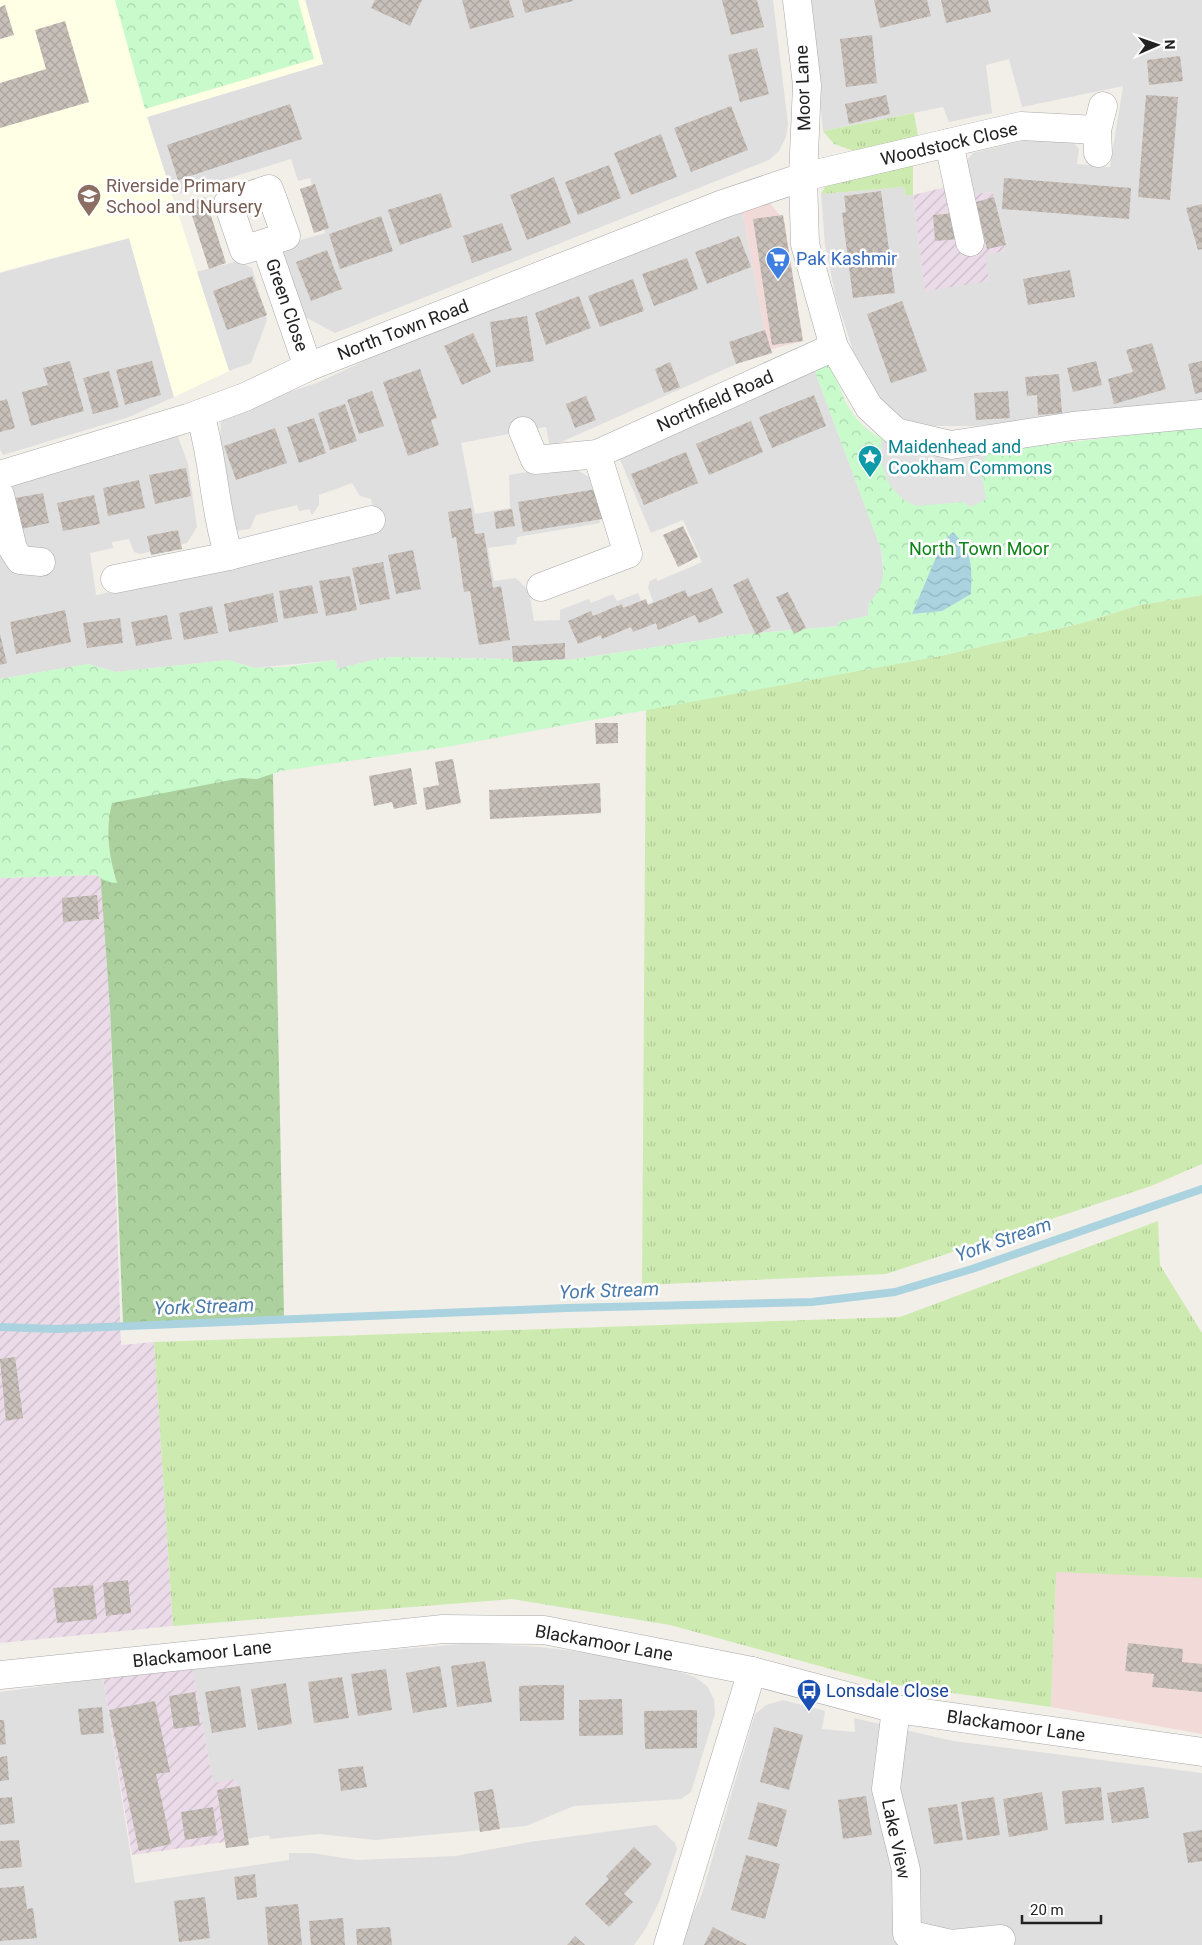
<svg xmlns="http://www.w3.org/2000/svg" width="1202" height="1945" font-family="Roboto,sans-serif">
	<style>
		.residential { fill: #e0dfdf }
		.commercial { fill: #f2dad9 }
		.industrial { fill: url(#industrial-furrows) }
		.education { fill: #ffffe5 }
		.grass { fill: url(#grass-tufts) }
		.forest { fill: url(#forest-crowns) }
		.park { fill: url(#park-crowns) }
		.parking { fill: #e2e2e2 }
		.water { fill: url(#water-waves) }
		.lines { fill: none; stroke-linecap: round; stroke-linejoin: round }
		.stream { stroke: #aad3df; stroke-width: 8 }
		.building { fill: url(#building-cross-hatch) }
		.minor-casing { stroke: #a9a9a9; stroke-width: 29 }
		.minor { stroke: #fff; stroke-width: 28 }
		.labels { text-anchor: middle; stroke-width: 5; stroke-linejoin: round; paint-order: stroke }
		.street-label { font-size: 18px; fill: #222; stroke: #fff }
		.education-label { font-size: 18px; fill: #785e54; stroke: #fff; text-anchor: start }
		.shop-label { font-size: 18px; fill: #366cbe; stroke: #fff; text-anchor: start }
		.culture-label { font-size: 18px; fill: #0d838f; stroke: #fff; text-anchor: start }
		.park-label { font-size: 18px; fill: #0c8416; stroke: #fff }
		.transit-label { font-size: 18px; fill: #164399; stroke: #fff; text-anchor: start }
		.water-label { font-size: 19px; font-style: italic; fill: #4a7aab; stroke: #fff }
	</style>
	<defs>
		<pattern id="industrial-furrows" width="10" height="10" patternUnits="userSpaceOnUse" patternTransform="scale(1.25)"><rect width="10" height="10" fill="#ebdbe8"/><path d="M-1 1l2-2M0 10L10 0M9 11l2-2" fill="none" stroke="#c9bcc7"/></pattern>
		<pattern id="grass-tufts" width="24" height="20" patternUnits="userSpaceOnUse" patternTransform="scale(1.25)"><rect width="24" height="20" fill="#cdebb0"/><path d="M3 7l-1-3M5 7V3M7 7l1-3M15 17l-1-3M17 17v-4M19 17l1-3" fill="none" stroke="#b0c997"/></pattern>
		<pattern id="forest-crowns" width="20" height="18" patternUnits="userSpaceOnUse" patternTransform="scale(1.25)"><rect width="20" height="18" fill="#add19e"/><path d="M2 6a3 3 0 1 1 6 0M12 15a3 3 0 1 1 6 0" fill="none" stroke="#95b388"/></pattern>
		<pattern id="park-crowns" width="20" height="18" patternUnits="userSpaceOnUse" patternTransform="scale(1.25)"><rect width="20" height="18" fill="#c8facc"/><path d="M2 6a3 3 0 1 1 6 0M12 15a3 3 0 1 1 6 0" fill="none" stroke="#acd6af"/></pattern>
		<pattern id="water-waves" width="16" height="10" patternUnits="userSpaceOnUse" patternTransform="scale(1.25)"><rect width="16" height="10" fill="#aad3df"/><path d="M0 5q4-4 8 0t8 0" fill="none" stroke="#92b5bf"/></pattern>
		<pattern id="building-cross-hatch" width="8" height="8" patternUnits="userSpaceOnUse" patternTransform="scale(1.25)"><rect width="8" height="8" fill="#c7bfb8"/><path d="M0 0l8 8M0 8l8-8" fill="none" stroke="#aba49e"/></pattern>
	</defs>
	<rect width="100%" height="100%" fill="#f2efe9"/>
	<g class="residential">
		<polygon points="305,0 773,0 788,124 786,137 779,151 769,160 335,333 296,312 280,260 288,244 325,233 310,178 298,181 291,159 171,196 147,117 323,64"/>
		<polygon points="811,0 1202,0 1202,403 973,426 928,426 891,415 866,390 836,298 825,245 821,194 904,187 905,195 913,195 925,290 989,280 984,255 1005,251 993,192 972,194 967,182 967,160 973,153 1034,138 1068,137 1079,149 1077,164 1110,167 1123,86 1022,107 1009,59 986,65 992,113 949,122 943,107 823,131"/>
		<polygon points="742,209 768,350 550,447 546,427 461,443 475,514 510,508 509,475 533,471 534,475 577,470 589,477 593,491 600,523 517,537 516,544 488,548 494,581 516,578 529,591 534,621 560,620 560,610 589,599 591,603 613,594 617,601 638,593 644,606 653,602 648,587 650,581 656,578 658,581 702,562 683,520 651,533 616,450 811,361 881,549 884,579 877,594 869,603 868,616 839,622 839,626 737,635 568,660 395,657 377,659 337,669 336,660 255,668 228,660 116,672 88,664 0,679 0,486 177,434 188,464 197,527 187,543 140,554 134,552 129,539 112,542 113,548 90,553 96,595 169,580 374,512 371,499 360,496 352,483 319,495 319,505 312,515 309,509 299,511 297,505 256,515 250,529 235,531 220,451 221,414 317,383 479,307"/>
		<polygon points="129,238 174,397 129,417 3,455 0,449 0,273"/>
		<polygon points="238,261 252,268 267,320 251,363 229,371 196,272"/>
		<polygon points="475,1643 540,1647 612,1656 674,1670 695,1677 707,1686 714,1699 715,1714 691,1792 681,1799 574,1806 526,1826 375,1840 319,1834 270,1839 269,1835 246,1839 213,1783 192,1666"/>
		<polygon points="103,1678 135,1883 289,1860 289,1853 311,1853 357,1860 456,1856 530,1842 656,1825 675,1843 677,1849 660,1900 645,1930 634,1945 0,1945 0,1692"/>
		<polygon points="783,1700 825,1711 822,1729 855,1732 854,1718 953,1741 1202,1773 1202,1945 677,1945 701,1897 755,1714 766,1705"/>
	</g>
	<g class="commercial">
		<polygon points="768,201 784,220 803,341 768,350 742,209"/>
		<polygon points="1056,1571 1202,1578 1202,1734 1051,1707"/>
	</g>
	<g class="industrial">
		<polygon points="967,182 972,194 993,192 1005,251 985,255 989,281 925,291 913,195"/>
		<polygon points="96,875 117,883 110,1007 121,1345 154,1342 173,1626 0,1643 0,878"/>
		<polygon points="192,1666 213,1783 236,1779 246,1839 132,1855 103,1678"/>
	</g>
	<polygon class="education" points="0,0 305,0 323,64 147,117 229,371 174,397 129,238 0,272"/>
	<g class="grass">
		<polygon points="914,113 918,136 857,152 834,144 823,131"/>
		<polygon points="913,165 913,195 905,195 904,187 821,194 826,185"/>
		<polygon points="1202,595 1202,1164 1151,1186 886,1274 642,1285 646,709 940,656 1082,623 1139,605"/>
		<polygon points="1158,1221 1160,1265 1202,1333 1202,1578 1056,1572 1051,1707 882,1683 670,1625 512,1599 173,1626 154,1342 900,1317"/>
	</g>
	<polygon class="forest" points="273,774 284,1316 123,1323 110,1007 94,788"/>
	<g class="park">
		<polygon points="115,0 298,0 314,59 145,109"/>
		<path d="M811,361H817L829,365C836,377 840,389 845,401C864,437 897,450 935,455L1029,447L1202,427V595L1139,605L1082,623L940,656L446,747L281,771L257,779L241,778L112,803C105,831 109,856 117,883L107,882L96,875L0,878V679L88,664L116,672L228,660L255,668L284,667L336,660L337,669L377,659L395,657L568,660L737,635L839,626L838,622L868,616L869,603C885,587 885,570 881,549Z"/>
	</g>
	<polygon class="parking" points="881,440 905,450 935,455 987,451 981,471 986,499 971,507 963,502 916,506 904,500 892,488 886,477 881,460"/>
	<path class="water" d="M953,532C973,551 972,568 971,594L942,611L912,614L943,541Z"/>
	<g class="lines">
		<polyline class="stream" points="0,1327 56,1329 566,1308 812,1302 895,1292 972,1269 1202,1189"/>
	</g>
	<g class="building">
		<polygon points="375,0 422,0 410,26 371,8"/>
		<polygon points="462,0 509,0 514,17 470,29"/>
		<polygon points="522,0 573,0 573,1 525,13"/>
		<polygon points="722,0 757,0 764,27 731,35"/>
		<polygon points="874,0 927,0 931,16 880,28"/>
		<polygon points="941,0 988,0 991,12 946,23"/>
		<polygon points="5,5 14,35 0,39 0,7"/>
		<polygon points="65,21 89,102 0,128 0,83 46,69 35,30"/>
		<polygon points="872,35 877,83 846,87 840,39"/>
		<polygon points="757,48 769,94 740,102 728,55"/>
		<polygon points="1180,56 1183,81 1149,85 1147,60"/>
		<polygon points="886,95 890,114 849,124 845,104"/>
		<polygon points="1146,95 1178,97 1170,200 1138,197"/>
		<polygon points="290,104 302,139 178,180 167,145"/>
		<polygon points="731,106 748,150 691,172 674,128"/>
		<polygon points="661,134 677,177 631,195 614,153"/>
		<polygon points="609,165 621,198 578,215 565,182"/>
		<polygon points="554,177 571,223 527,240 510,195"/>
		<polygon points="1004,178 1131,188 1129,219 1002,209"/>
		<polygon points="315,184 329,228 314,233 300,189"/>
		<polygon points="881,191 895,293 853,298 842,213 846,212 844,196"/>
		<polygon points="441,193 452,227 400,245 388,210"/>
		<polygon points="205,197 226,263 209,269 188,203"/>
		<polygon points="994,197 1006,245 987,249 976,202"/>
		<polygon points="1202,204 1202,249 1198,250 1186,208"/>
		<polygon points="957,213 959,239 935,241 933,215"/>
		<polygon points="783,215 803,341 772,345 753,219"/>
		<polygon points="381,216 393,251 340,269 329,234"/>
		<polygon points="502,223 512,250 472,263 463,236"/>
		<polygon points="739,236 751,267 707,284 695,252"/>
		<polygon points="327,250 342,289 311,301 296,262"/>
		<polygon points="687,258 698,289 654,306 642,274"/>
		<polygon points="1070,270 1075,297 1028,305 1023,279"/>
		<polygon points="252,276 267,315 227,330 213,291"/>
		<polygon points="633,279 644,311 600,327 588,296"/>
		<polygon points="579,296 591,328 546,345 535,313"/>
		<polygon points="902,301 927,371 891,383 867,314"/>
		<polygon points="527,316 534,361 496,367 490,322"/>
		<polygon points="765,330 772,353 736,364 729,342"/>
		<polygon points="473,333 491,372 462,385 444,346"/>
		<polygon points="1152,343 1166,389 1114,404 1108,379 1133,372 1126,350"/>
		<polygon points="70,361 84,411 31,426 22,392 48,385 43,368"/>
		<polygon points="152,361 161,395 125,405 116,370"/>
		<polygon points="1096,361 1102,385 1073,392 1067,368"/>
		<polygon points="1202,361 1202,392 1195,394 1188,364"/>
		<polygon points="670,362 680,387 664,393 655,369"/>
		<polygon points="420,369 437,418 431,420 439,445 408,456 383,382"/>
		<polygon points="109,371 119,407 93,414 83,378"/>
		<polygon points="1059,374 1062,413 1038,415 1037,395 1027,396 1025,377"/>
		<polygon points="372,391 384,426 359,434 347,400"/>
		<polygon points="1008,391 1010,418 976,420 974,393"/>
		<polygon points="814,395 826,426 772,448 759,417"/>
		<polygon points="586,396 596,420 575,428 566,404"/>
		<polygon points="7,399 15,428 0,432 0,401"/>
		<polygon points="345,404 357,441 330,450 318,413"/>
		<polygon points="314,418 326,453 299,463 287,427"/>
		<polygon points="751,421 763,452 709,475 696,444"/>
		<polygon points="275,428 287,463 236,480 224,446"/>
		<polygon points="686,452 698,483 644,505 631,474"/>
		<polygon points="186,468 191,496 155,504 149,475"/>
		<polygon points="139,480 145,508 108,516 103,488"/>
		<polygon points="597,489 602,519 523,532 518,502"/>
		<polygon points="43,493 49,523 16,530 10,499"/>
		<polygon points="94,495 100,524 63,531 57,503"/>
		<polygon points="471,508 475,534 484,533 493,588 501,586 510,640 479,645 470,591 464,592 456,537 452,538 448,512"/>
		<polygon points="512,509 515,526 496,529 494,512"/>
		<polygon points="683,526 698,557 678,567 663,535"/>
		<polygon points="178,530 182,549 151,555 147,536"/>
		<polygon points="413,550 421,589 396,594 388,555"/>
		<polygon points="383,562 390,599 360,605 352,568"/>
		<polygon points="350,576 357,610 326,616 319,581"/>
		<polygon points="748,578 771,627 756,635 733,585"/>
		<polygon points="312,585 318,613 284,619 279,591"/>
		<polygon points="712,588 723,613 699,623 695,615 658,630 656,623 633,632 631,627 602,639 601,635 578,644 568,621 591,611 593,616 622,604 623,608 646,599 648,605 685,590 688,597"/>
		<polygon points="788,592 806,628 794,634 776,597"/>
		<polygon points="273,593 278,622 229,632 224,604"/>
		<polygon points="212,606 218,633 184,640 179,613"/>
		<polygon points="65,610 71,642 16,654 10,622"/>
		<polygon points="167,615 172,639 136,646 131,622"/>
		<polygon points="120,618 123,643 87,648 83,623"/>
		<polygon points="0,634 7,663 0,665"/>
		<polygon points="565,643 565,659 513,662 512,646"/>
		<polygon points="595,723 618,723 618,743 596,744"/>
		<polygon points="453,759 461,803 426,810 423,788 439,785 435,762"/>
		<polygon points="411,768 417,804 394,809 392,802 374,806 369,776"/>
		<polygon points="600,783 601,813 490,819 489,790"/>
		<polygon points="97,895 99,919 63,922 62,898"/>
		<polygon points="15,1357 23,1418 6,1421 0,1359"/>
		<polygon points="128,1580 131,1613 106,1616 103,1583"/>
		<polygon points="93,1585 97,1619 57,1623 53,1588"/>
		<polygon points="1128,1643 1183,1649 1182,1662 1202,1664 1202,1692 1152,1687 1154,1674 1125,1671"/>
		<polygon points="485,1661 492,1702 457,1707 451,1666"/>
		<polygon points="440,1666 447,1707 413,1713 406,1673"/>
		<polygon points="386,1669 392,1710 358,1716 351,1674"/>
		<polygon points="342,1677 349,1718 314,1723 308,1682"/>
		<polygon points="286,1683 292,1724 258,1730 251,1689"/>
		<polygon points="542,1685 564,1685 564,1720 520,1721 519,1686"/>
		<polygon points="240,1686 246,1727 212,1733 205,1692"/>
		<polygon points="195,1692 200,1725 174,1729 169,1696"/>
		<polygon points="622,1699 623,1735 579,1736 579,1700"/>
		<polygon points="155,1701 170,1772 156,1774 171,1844 139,1851 109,1710"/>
		<polygon points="102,1707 104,1733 81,1735 78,1709"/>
		<polygon points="697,1710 697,1748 645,1749 644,1711"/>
		<polygon points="0,1720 4,1720 6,1744 0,1745"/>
		<polygon points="774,1727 803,1735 789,1790 760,1782"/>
		<polygon points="7,1756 9,1780 0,1781 0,1757"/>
		<polygon points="363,1766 367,1787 341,1791 338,1769"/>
		<polygon points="240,1786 249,1845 226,1848 217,1790"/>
		<polygon points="1101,1787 1104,1820 1065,1824 1062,1791"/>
		<polygon points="1144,1787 1149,1818 1112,1823 1107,1793"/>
		<polygon points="493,1789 500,1829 480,1832 474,1792"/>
		<polygon points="1042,1792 1048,1830 1009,1837 1003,1799"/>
		<polygon points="866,1796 872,1835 843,1839 838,1800"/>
		<polygon points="12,1797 15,1823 0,1825 0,1798"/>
		<polygon points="994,1797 1000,1835 967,1840 961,1802"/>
		<polygon points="758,1802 787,1810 777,1847 748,1839"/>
		<polygon points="957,1804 963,1840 934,1844 928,1808"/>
		<polygon points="213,1807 217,1835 185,1840 181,1812"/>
		<polygon points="1202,1830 1202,1861 1188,1863 1183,1833"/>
		<polygon points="19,1840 22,1867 0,1869 0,1841"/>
		<polygon points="634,1847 652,1864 624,1894 633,1902 609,1927 585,1904 609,1879 606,1876"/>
		<polygon points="746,1855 780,1864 765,1919 731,1910"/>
		<polygon points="255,1874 257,1897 237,1900 234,1877"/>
		<polygon points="24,1886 27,1909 33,1908 37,1938 0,1941 0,1888"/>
		<polygon points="205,1897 210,1938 179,1942 174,1901"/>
		<polygon points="298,1904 302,1945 268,1945 265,1907"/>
		<polygon points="343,1918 345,1945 311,1945 309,1921"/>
		<polygon points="390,1927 392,1945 357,1945 356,1929"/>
		<polygon points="713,1927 747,1945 704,1945"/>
		<polygon points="575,1936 585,1945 567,1945"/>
	</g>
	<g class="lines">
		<defs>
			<g id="minor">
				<polyline points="797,0 807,85 803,177 805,244 834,347 869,407 896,432 951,445 1073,426 1202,414"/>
				<polyline points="949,143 970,242"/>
				<polyline points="1098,153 1097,130 1103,106"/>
				<polyline points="265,243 244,250 228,203 269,189 286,236 265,243 308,367"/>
				<polyline points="523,431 535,460 597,454 834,347"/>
				<polyline points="0,475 188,418 245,397 308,367 720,205 803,177 1021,126 1097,130"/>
				<polyline points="0,495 13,549 20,560 41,562"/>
				<polyline points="229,556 371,520"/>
				<path d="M115,579L229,556C214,510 214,460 200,414"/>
				<polyline points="541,587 628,554 597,454"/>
				<polyline points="0,1675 443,1629 544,1630 752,1671 896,1709 1202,1752"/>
				<polyline points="896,1709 886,1789 906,1870 907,1934 951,1944 1001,1939"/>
				<polyline points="668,1945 752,1671"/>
			</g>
		</defs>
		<use href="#minor" class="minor-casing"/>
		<use href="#minor" class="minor"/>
	</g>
	<defs>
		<symbol id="school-pin" viewBox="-11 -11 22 30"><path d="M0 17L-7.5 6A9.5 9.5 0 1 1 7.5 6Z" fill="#8d6e63" stroke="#fff"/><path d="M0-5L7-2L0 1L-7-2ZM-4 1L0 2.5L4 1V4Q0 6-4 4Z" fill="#fff"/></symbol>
		<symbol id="supermarket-pin" viewBox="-11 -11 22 30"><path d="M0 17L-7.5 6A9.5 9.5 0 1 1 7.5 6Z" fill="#3f7fe0" stroke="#fff"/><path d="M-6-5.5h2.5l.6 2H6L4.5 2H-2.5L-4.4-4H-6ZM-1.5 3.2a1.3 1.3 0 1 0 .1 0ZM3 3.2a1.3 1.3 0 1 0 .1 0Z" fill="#fff"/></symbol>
		<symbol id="sight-pin" viewBox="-11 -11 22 30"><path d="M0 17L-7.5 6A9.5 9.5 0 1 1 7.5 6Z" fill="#0f9aa8" stroke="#fff"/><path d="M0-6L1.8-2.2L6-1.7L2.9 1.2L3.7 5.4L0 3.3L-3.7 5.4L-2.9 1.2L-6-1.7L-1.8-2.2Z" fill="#fff"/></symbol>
		<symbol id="bus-pin" viewBox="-11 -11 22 30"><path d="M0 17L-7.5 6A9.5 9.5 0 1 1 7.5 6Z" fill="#1a4fb4" stroke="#fff"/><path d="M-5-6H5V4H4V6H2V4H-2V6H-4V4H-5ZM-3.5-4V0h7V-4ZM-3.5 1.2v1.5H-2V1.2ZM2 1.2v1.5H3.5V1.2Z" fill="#fff"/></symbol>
	</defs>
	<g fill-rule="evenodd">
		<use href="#school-pin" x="75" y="182" width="28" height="38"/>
		<use href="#supermarket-pin" x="764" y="245" width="28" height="38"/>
		<use href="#sight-pin" x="856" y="443" width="28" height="38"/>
		<use href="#bus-pin" x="795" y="1677" width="28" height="38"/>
	</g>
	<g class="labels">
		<g class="street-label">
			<text transform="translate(803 88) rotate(-92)" y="6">Moor Lane</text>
			<text transform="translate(949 144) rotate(-13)" y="6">Woodstock Close</text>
			<text transform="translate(287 305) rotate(71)" y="6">Green Close</text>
			<text transform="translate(403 330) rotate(-21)" y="6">North Town Road</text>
			<text transform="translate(715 401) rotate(-24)" y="6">Northfield Road</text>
			<text transform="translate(604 1643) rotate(10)" y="6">Blackamoor Lane</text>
			<text transform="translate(202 1654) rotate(-6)" y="6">Blackamoor Lane</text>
			<text transform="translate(1016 1726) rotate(8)" y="6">Blackamoor Lane</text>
			<text transform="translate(896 1839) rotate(78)" y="6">Lake View</text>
		</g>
		<g class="education-label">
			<text x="106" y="192">Riverside Primary<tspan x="106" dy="21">School and Nursery</tspan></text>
		</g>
		<g class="shop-label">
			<text x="796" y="265">Pak Kashmir</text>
		</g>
		<g class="culture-label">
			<text x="888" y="453">Maidenhead and<tspan x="888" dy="21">Cookham Commons</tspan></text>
		</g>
		<g class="park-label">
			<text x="979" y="555">North Town Moor</text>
		</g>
		<g class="transit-label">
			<text x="826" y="1697">Lonsdale Close</text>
		</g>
		<g class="water-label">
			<text transform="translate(1003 1239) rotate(-19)" y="7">York Stream</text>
			<text transform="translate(609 1290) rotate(-2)" y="7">York Stream</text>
			<text transform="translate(204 1306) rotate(-2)" y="7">York Stream</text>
		</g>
	</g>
	<g transform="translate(1157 45) rotate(88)" stroke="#ffffff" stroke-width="4" paint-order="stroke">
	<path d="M0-4L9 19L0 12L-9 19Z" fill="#222222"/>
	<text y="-8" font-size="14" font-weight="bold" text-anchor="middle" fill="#222222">N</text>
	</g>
	<path d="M1022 1915v8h79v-8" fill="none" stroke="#222222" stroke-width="2.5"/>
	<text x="1030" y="1915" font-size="15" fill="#222222" stroke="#ffffff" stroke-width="4" paint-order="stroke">20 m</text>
</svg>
